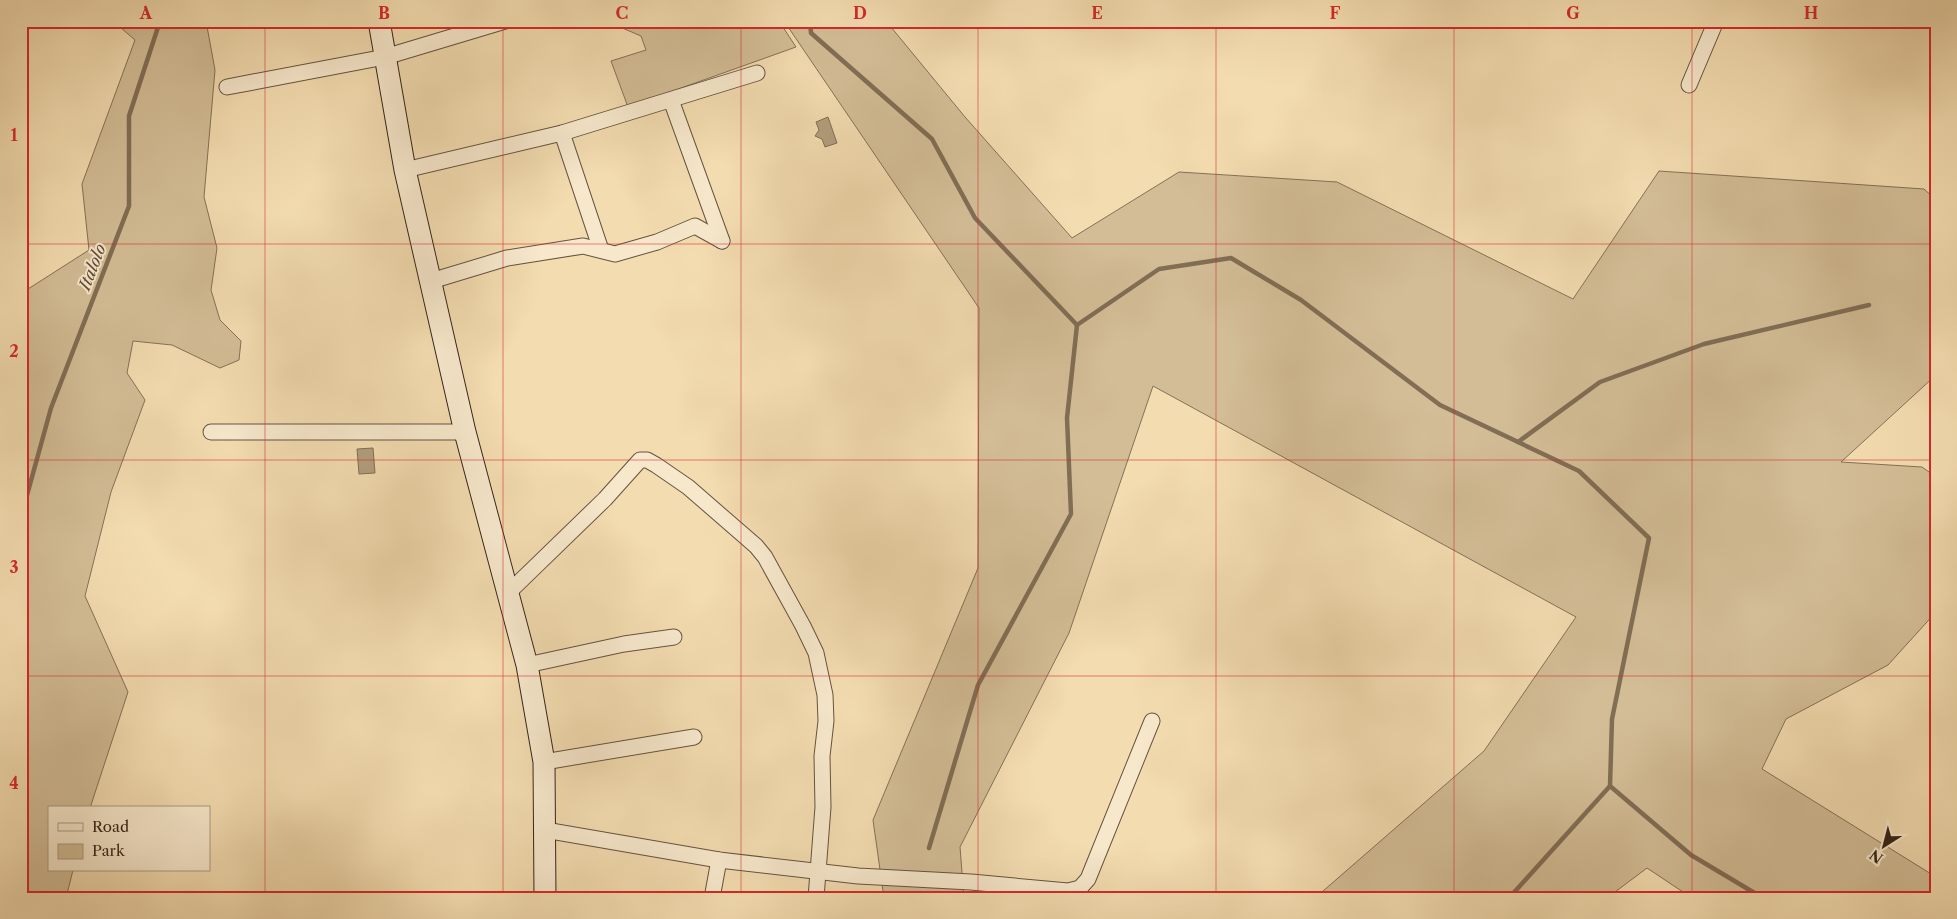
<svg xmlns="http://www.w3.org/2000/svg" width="1957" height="919" font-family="'Libre Caslon Text',serif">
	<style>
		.green { fill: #d3bd96; stroke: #847158 }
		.water { fill: #b39e7d; stroke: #816e55 }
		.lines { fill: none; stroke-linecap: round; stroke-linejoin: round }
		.stream { stroke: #816e55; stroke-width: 4.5 }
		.street-casing { stroke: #65533f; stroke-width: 17 }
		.secondary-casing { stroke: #362519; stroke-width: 23 }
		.street { stroke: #f7e8cc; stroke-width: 15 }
		.secondary { stroke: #f7e8cc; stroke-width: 21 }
		.grid { fill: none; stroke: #d62828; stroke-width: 1; stroke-opacity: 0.55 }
		.labels { text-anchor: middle; stroke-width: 4; stroke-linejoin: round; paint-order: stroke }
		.water-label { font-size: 16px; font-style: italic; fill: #5c4937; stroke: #f7e8cc }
		.neatline { fill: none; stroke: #d62828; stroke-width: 2 }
		.grid-label { font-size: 16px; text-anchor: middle; font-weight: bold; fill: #d62828 }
	</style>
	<rect width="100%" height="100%" fill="#f3dcb0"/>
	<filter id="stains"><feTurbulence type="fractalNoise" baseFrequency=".004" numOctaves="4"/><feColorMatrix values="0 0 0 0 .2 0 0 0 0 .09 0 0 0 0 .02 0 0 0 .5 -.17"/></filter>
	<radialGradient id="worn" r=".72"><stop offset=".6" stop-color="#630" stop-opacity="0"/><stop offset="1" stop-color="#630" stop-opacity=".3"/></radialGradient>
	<g class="green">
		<polygon points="113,21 206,21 215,70 204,197 217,248 211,290 220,320 241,341 239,360 220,368 172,345 133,341 127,373 145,400 111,492 85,596 128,692 90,808 49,808 49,870 73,870 66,898 21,898 21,308 28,289 89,250 82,184 135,40"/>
		<polygon points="606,21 779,21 796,47 628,107 611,61 646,50 641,36"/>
		<polygon points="784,21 886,21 965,117 1072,238 1179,172 1337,182 1573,299 1659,171 1924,189 1936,200 1936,375 1841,462 1922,467 1936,477 1936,612 1888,665 1786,719 1762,769 1936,877 1936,898 1692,898 1647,868 1607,898 1315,898 1484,751 1576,617 1153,386 1069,633 960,847 964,898 884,898 873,820 978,568 979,308"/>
	</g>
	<g class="water">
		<polygon points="828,117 837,143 825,147 822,139 815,136 819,130 816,122"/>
		<polygon points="373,448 375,473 359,474 357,449"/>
	</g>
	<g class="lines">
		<g class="stream">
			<polyline points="810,21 811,33 932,139 975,218 1077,325 1159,269 1231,258 1301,300 1440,405 1579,471 1649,538 1612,719 1610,786 1691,855 1763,898"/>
			<polyline points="1518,442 1600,382 1704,344 1869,305"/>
			<polyline points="21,517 51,408 129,206 129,116 160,21"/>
			<polyline points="21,748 25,750 21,753"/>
			<polyline points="929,848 978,685 1071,514 1067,418 1077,325"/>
			<polyline points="929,894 930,898"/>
			<polyline points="1509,898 1610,786"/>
		</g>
		<defs>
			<g id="street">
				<polyline points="1689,85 1716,21"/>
				<polyline points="227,87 385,57 505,21"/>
				<polyline points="671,100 722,241"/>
				<polyline points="562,133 601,250"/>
				<polyline points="405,170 562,133 757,73"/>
				<polyline points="431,281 507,258 583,246 615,254 657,242 695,226 722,241"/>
				<polyline points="211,432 465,432"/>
				<polyline points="507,594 605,499 640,460 647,460 656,465 688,487 756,546 765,557 803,626 816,653 825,695 826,721 822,756 823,807 816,898"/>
				<polyline points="527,665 624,644 674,637"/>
				<polyline points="544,762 694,737"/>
				<polyline points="545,830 719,860 858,876 971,882 1068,891 1080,888 1088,879 1152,721"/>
				<polyline points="712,898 719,860"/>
			</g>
			<polyline id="secondary" points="379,21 405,170 465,432 527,665 544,762 545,898"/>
		</defs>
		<use href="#street" class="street-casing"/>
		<use href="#secondary" class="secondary-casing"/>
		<use href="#street" class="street"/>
		<use href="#secondary" class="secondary"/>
	</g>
	<path class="grid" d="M265,21V898M503,21V898M741,21V898M978,21V898M1216,21V898M1454,21V898M1692,21V898M21,244H1936M21,460H1936M21,676H1936"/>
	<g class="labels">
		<g class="water-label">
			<text transform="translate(92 267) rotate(-69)" y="6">Italolo</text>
		</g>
	</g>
	<rect width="1957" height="919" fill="none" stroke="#f3dcb0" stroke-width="55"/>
	<rect x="48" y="806" width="162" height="65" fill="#f7e8cc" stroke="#aa9a84"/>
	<rect x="58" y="823" width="25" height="8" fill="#f7e8cc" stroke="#aa9a84"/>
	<text x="92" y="832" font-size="15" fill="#362519">Road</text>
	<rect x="58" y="844" width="25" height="15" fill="#d3bd96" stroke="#aa9a84"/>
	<text x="92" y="856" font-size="15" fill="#362519">Park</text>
	<g transform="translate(1884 846) rotate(216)" stroke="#f7e8cc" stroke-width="4" paint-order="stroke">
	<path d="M0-4L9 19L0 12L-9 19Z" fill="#362519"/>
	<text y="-8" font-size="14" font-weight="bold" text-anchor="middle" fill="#362519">N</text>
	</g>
	<rect x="28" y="28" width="1902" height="864" class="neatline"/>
	<g class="grid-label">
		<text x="146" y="19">A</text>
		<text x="384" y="19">B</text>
		<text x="622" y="19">C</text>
		<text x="860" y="19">D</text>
		<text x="1097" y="19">E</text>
		<text x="1335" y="19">F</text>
		<text x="1573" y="19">G</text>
		<text x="1811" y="19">H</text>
		<text x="14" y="141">1</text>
		<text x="14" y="357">2</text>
		<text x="14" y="573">3</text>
		<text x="14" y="789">4</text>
	</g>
	<rect width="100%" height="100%" filter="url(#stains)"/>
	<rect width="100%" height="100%" fill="url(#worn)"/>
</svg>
